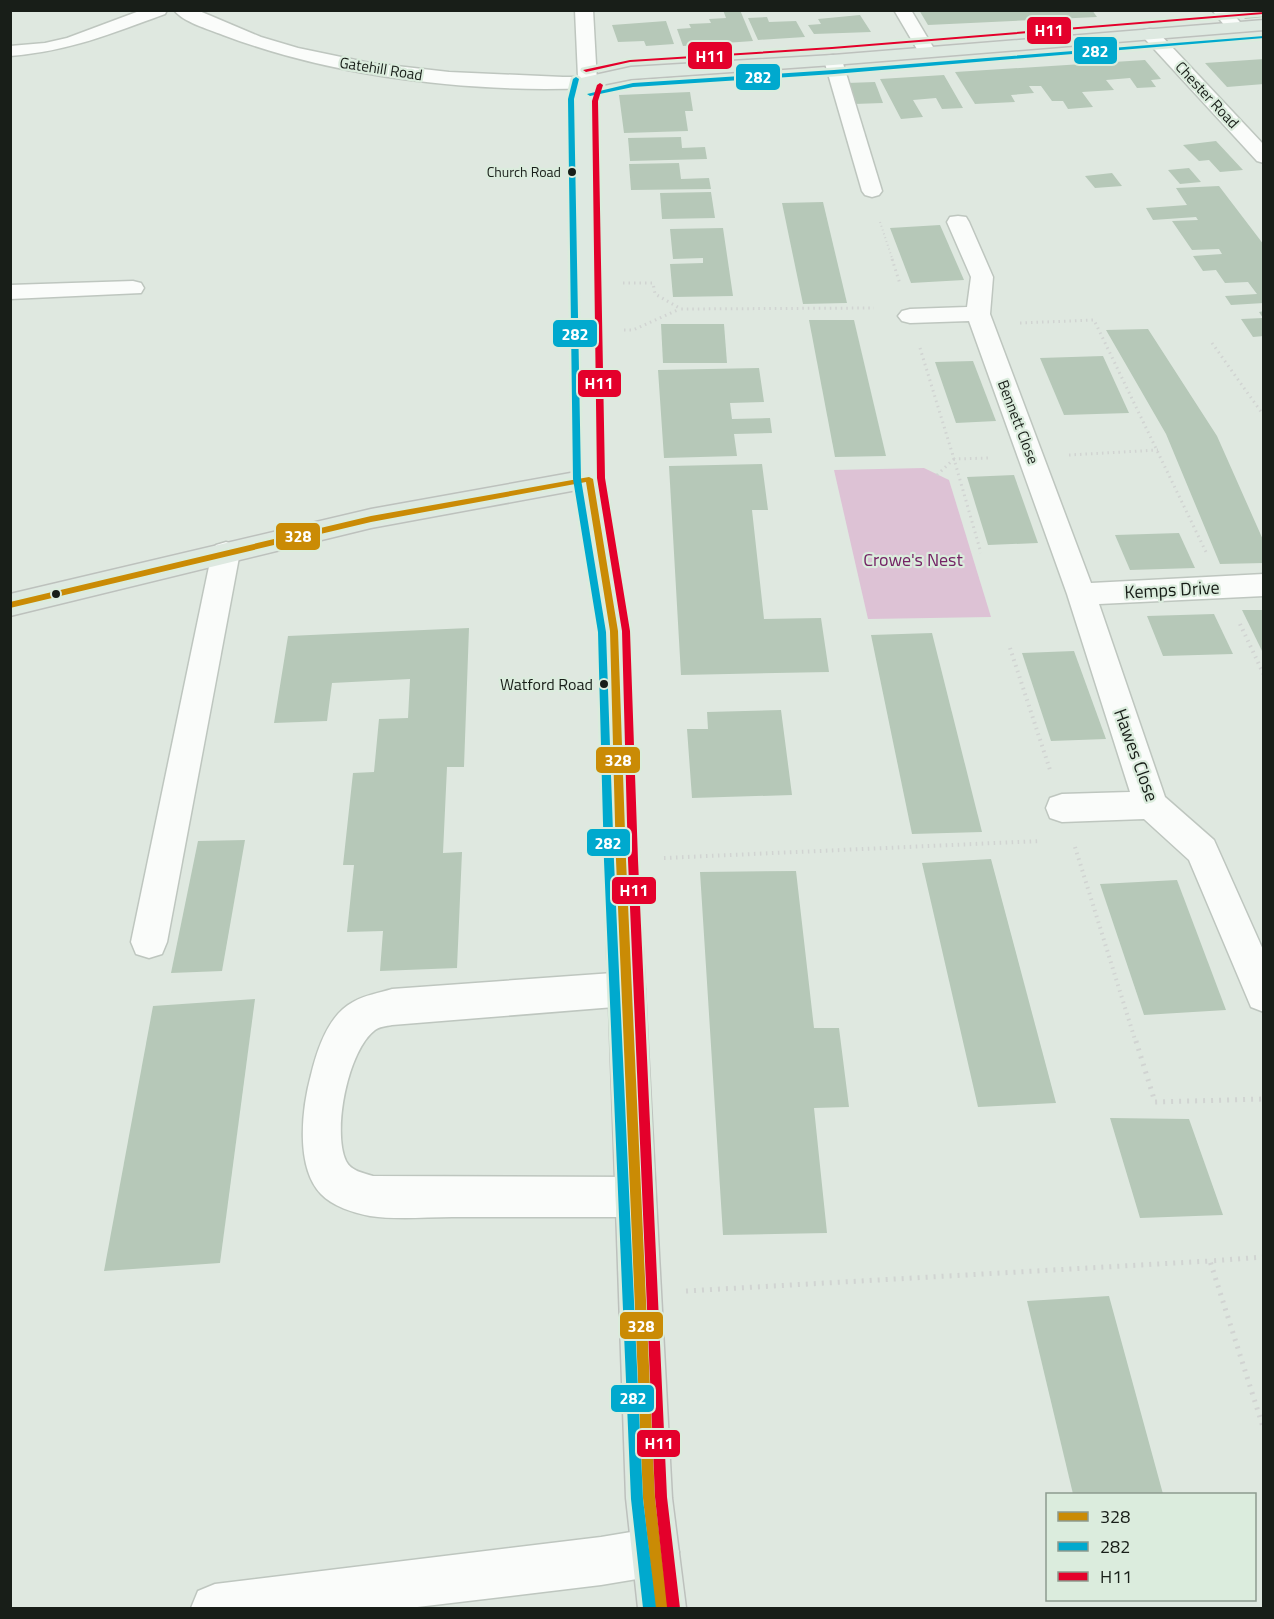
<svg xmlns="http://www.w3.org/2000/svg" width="1274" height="1619" font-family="'Titillium Web',sans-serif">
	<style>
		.green { fill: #ddc2d5 }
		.building { fill: #b6c8b8 }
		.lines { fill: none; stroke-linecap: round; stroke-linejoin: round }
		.minor-casing { stroke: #bec6bf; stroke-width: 3 }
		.major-casing { stroke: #bdc1bd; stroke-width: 3 }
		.path-far3 { stroke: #d1d4d2; stroke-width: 2; stroke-dasharray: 1 3; stroke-linecap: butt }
		.path-far2 { stroke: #d1d4d2; stroke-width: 3; stroke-dasharray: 1.5 4; stroke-linecap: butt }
		.path-far1 { stroke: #d1d4d2; stroke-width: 4; stroke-dasharray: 1.5 4.5; stroke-linecap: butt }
		.path { stroke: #d1d4d2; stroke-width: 5; stroke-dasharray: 2 6; stroke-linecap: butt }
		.minor { fill: #fafcfa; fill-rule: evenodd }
		.major { fill: #dee9e1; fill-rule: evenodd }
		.bus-1-casing { stroke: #dbecdd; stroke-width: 5 }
		.bus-2-casing { stroke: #dbecdd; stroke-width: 5 }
		.bus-3-casing { stroke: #dbecdd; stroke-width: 5 }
		.bus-1 { fill: #ca8b05; fill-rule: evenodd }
		.bus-2 { fill: #00a9ce; fill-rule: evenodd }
		.bus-3 { fill: #e4002b; fill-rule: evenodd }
		.bus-dot { fill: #181e18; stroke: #dbecdd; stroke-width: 2 }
		.labels { text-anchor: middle; stroke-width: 4.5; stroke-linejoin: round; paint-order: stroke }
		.far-bus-label { font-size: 14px; fill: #181e18; stroke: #dbecdd; text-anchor: end }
		.far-street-label { font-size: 15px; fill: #181e18; stroke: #dbecdd }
		.bus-label { font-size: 16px; fill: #181e18; stroke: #dbecdd; text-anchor: end }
		.park-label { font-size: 18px; fill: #742365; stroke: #dbecdd }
		.street-label { font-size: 18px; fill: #181e18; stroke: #dbecdd }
		.line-badge { stroke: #dbecdd; stroke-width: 2 }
		.badge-label { font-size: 16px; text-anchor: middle; font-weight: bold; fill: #fff }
	</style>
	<rect width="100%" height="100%" fill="#dfe8e0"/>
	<polygon class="green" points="924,468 949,480 991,617 868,619 834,470"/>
	<g class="building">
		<polygon points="723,10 740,10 753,41 683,46 677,29 691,28 689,24 711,23 709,19 726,18"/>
		<polygon points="919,10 1092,10 1097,17 928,25"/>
		<polygon points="1237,10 1264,10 1264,17 1245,19"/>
		<polygon points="860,15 871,32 814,34 808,25 821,24 818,19"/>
		<polygon points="767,17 769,22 796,21 805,37 758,40 748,18"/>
		<polygon points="666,21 674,44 646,46 644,41 618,42 612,25"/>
		<polygon points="1264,59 1264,84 1227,87 1205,63"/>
		<polygon points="1145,60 1161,79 1151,80 1156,87 1137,88 1130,78 1106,80 1114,90 1082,92 1093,107 1068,109 1063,101 1052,101 1041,86 1029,86 1034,93 1011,95 1015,102 975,104 955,72"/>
		<polygon points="944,75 963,108 942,109 936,98 913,100 923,117 901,119 880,79"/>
		<polygon points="875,82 883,103 854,104 847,83"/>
		<polygon points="690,92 693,111 685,111 688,131 624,133 619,95"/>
		<polygon points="681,137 682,148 705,147 707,159 630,161 628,138"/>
		<polygon points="1216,141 1243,170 1220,172 1209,160 1199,161 1183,145"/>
		<polygon points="679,163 681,179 709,178 711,189 631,190 629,164"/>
		<polygon points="1189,168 1201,182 1180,184 1168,170"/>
		<polygon points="1112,173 1122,186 1095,188 1085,176"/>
		<polygon points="1219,186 1264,245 1264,303 1231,305 1225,296 1257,294 1248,282 1225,283 1216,270 1203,271 1193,256 1222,254 1219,249 1192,250 1172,221 1198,220 1196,217 1153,220 1146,208 1187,205 1176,188"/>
		<polygon points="711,192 715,218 662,219 660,193"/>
		<polygon points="823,202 847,303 803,304 782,203"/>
		<polygon points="940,225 964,280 911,283 890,228"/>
		<polygon points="723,228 733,296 673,297 670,264 703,263 703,258 673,259 670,229"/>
		<polygon points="1264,311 1264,336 1253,337 1241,319 1263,318 1259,312"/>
		<polygon points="809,320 854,320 886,456 835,457"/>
		<polygon points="661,324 724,324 727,363 663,363"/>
		<polygon points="1148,329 1217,436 1264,542 1264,563 1220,564 1166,434 1106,330"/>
		<polygon points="1103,356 1129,413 1064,415 1040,358"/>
		<polygon points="973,361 996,421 956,423 935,362"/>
		<polygon points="759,368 764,402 730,403 732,419 770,418 772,433 734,434 737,456 664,458 658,370"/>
		<polygon points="762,464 768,510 752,510 764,619 821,618 829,672 681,675 669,466"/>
		<polygon points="1014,475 1038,543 988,545 967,477"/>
		<polygon points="1179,533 1195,568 1130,570 1115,535"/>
		<polygon points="1242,610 1264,610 1264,655"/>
		<polygon points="1214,614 1233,654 1163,656 1147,616"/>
		<polygon points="469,628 464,767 447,767 443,853 462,852 457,968 380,971 383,931 347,932 354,865 343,865 353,773 374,772 379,719 408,718 410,679 332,683 327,721 274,723 288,636"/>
		<polygon points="932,633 982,832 912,834 871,635"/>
		<polygon points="1074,651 1106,739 1051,741 1022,653"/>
		<polygon points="781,710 792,795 692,798 687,729 708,729 707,712"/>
		<polygon points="245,840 222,971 171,973 198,841"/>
		<polygon points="991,859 1056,1103 978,1107 922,863"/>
		<polygon points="796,871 814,1028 839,1028 849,1107 814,1108 827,1233 723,1235 700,872"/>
		<polygon points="1177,880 1226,1010 1144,1015 1100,884"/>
		<polygon points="255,999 220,1263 104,1271 153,1006"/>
		<polygon points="1110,1118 1189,1119 1223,1215 1140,1218"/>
		<polygon points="1109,1296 1163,1494 1073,1494 1027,1301"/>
	</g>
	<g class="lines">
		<defs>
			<g id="minor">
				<path d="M142,10H167L165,14C110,34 70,51 10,56V46L45,43L67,38Z"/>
				<path d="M174,10H197L261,37L298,48L370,63L449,72L563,77H578L575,10H593L597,82L595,86L588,88C469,93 334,77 223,35C208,29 183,22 174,10Z"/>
				<polygon points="894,10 911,10 936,52 933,56 921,56"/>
				<polygon points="1212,10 1230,10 1244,27 1241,31 1229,31"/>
				<polygon points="1150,29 1156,30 1264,145 1264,163 1257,161 1144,38 1141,34 1144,30"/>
				<polygon points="833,55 839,56 842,60 882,191 879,195 872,197 865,195 862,191 824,60 827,56"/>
				<polygon points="958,216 966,217 969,222 993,277 990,314 1091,583 1264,574 1264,596 1099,604 1165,797 1214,840 1264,952 1264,1012 1251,1007 1189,860 1144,819 1062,822 1050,818 1046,808 1050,798 1062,794 1130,792 1067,594 969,321 910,323 902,321 898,316 902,311 910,309 967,307 971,277 947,222 950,217"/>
				<polygon points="133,281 141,283 144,288 141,293 10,299 10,285"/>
				<polygon points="226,542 236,545 240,552 167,942 162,954 149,958 136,954 131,942 212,552 216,545"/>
				<path d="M627,972L640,977L645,989L640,1001L627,1006L392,1025C386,1026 379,1027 375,1030C348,1050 332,1131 346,1161C351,1171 363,1173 373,1176L635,1177L649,1183L655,1197L649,1211L635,1217C574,1217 513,1217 452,1217C426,1217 396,1220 370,1216C354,1213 332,1206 321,1194C295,1167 302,1108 311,1075C317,1050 328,1015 353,1002C365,995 379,993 392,989Z"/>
				<polygon points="655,1528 672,1535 679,1552 672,1569 655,1576 601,1585 409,1608 191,1608 198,1591 215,1584 601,1537"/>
			</g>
			<polygon id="major" points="1264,20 1264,30 833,65 631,79 596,86 592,99 602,479 629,631 638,860 672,1498 686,1608 638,1608 626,1498 604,860 599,631 577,490 371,528 10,616 10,594 371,509 576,472 574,99 581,78 631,67 833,55"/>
		</defs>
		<use href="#minor" class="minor-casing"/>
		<use href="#major" class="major-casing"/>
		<polyline class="path-far3" points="880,222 893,261"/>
		<g class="path-far2">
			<polyline points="892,259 900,284"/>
			<polyline points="623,283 653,283 655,294 681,309 874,308"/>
			<polyline points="1020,323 1094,320 1206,552"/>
			<polyline points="624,330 633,330 680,309"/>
			<polyline points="1212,343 1264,416"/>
			<polyline points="920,348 954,459 990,458"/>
			<polyline points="1069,455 1158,450"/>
			<polyline points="937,475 954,459 981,553"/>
		</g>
		<g class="path-far1">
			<polyline points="1240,624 1264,675"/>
			<polyline points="1010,648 1050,770"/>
			<polyline points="1075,847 1136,1043"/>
			<polyline points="664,858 1040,841"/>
		</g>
		<g class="path">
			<polyline points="1136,1041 1155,1102 1264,1099"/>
			<polyline points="1264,1257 1210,1261 1264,1430"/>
			<polyline points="686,1291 1210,1261"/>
		</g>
		<use href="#minor" class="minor"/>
		<use href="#major" class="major"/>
		<defs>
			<polygon id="bus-1" points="589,477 593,479 618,631 626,860 655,1498 668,1608 655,1608 643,1498 616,860 610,631 586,482 371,522 10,608 10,602 371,516"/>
			<g id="bus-2">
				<polygon points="1264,36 1264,38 834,74 633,87 590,96 587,94 633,83 834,70"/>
				<polygon points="576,77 579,79 574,99 581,479 606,632 614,861 643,1499 656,1608 643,1608 631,1499 604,861 598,632 573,479 568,99 573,79"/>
			</g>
			<g id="bus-3">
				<polygon points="1264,12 1263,14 832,49 630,62 586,72 583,70 630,60 832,47"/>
				<polygon points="600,83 603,85 598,101 605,478 630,631 638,860 667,1497 680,1608 668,1608 667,1607 655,1497 628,860 622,631 597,478 592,101 597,85"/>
			</g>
		</defs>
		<use href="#bus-1" class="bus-1-casing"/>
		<use href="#bus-2" class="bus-2-casing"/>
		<use href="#bus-3" class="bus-3-casing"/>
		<use href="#bus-1" class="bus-1"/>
		<use href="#bus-2" class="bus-2"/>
		<use href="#bus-3" class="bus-3"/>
	</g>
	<g class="bus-dot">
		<circle cx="572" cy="172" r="5"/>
		<circle cx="56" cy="594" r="5"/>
		<circle cx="604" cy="684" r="5"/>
	</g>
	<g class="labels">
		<g class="far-bus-label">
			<text x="561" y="177">Church Road</text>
		</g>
		<g class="far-street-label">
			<text transform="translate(381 69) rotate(9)" y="5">Gatehill Road</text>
			<text transform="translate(1207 95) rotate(47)" y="5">Chester Road</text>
			<text transform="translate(1018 422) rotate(69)" y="5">Bennett Close</text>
		</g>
		<g class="bus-label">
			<text x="593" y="690">Watford Road</text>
		</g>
		<g class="park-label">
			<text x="913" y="566">Crowe's Nest</text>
		</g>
		<g class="street-label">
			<text transform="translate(1172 590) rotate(-3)" y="6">Kemps Drive</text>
			<text transform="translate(1136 755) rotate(70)" y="6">Hawes Close</text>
		</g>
	</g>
	<g class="line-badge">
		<rect x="1026" y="16" width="46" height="29" rx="6" fill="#e4002b"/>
		<rect x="1073" y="36" width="45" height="29" rx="6" fill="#00a9ce"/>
		<rect x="687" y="41" width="46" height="29" rx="6" fill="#e4002b"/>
		<rect x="735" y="63" width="46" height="28" rx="6" fill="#00a9ce"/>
		<rect x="552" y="319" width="46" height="29" rx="6" fill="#00a9ce"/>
		<rect x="577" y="369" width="45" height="29" rx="6" fill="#e4002b"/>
		<rect x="275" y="522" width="46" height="29" rx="6" fill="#ca8b05"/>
		<rect x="595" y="746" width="46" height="28" rx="6" fill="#ca8b05"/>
		<rect x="586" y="828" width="45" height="29" rx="6" fill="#00a9ce"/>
		<rect x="611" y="876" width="46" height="29" rx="6" fill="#e4002b"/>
		<rect x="619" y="1311" width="45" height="29" rx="6" fill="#ca8b05"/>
		<rect x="610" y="1384" width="45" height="29" rx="6" fill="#00a9ce"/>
		<rect x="636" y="1429" width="45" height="29" rx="6" fill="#e4002b"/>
	</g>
	<g class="badge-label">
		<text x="1049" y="36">H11</text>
		<text x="1095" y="57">282</text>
		<text x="710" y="62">H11</text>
		<text x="758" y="83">282</text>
		<text x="575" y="340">282</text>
		<text x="599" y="389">H11</text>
		<text x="298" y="542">328</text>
		<text x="618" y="766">328</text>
		<text x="608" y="849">282</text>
		<text x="634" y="896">H11</text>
		<text x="641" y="1332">328</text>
		<text x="633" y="1404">282</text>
		<text x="659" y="1449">H11</text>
	</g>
	<rect width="1274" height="1619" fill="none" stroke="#181e18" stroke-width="24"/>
	<rect x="1046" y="1493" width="210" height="108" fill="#dbecdd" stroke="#8d9a8e" stroke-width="1.5"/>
	<rect x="1058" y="1512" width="30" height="9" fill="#ca8b05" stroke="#8d9a8e" stroke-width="1.5"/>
	<text x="1100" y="1523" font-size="18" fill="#181e18">328</text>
	<rect x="1058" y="1542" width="30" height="9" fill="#00a9ce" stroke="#8d9a8e" stroke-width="1.5"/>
	<text x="1100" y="1553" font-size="18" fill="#181e18">282</text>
	<rect x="1058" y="1572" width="30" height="9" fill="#e4002b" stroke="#8d9a8e" stroke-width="1.5"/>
	<text x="1100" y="1583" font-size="18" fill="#181e18">H11</text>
</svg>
